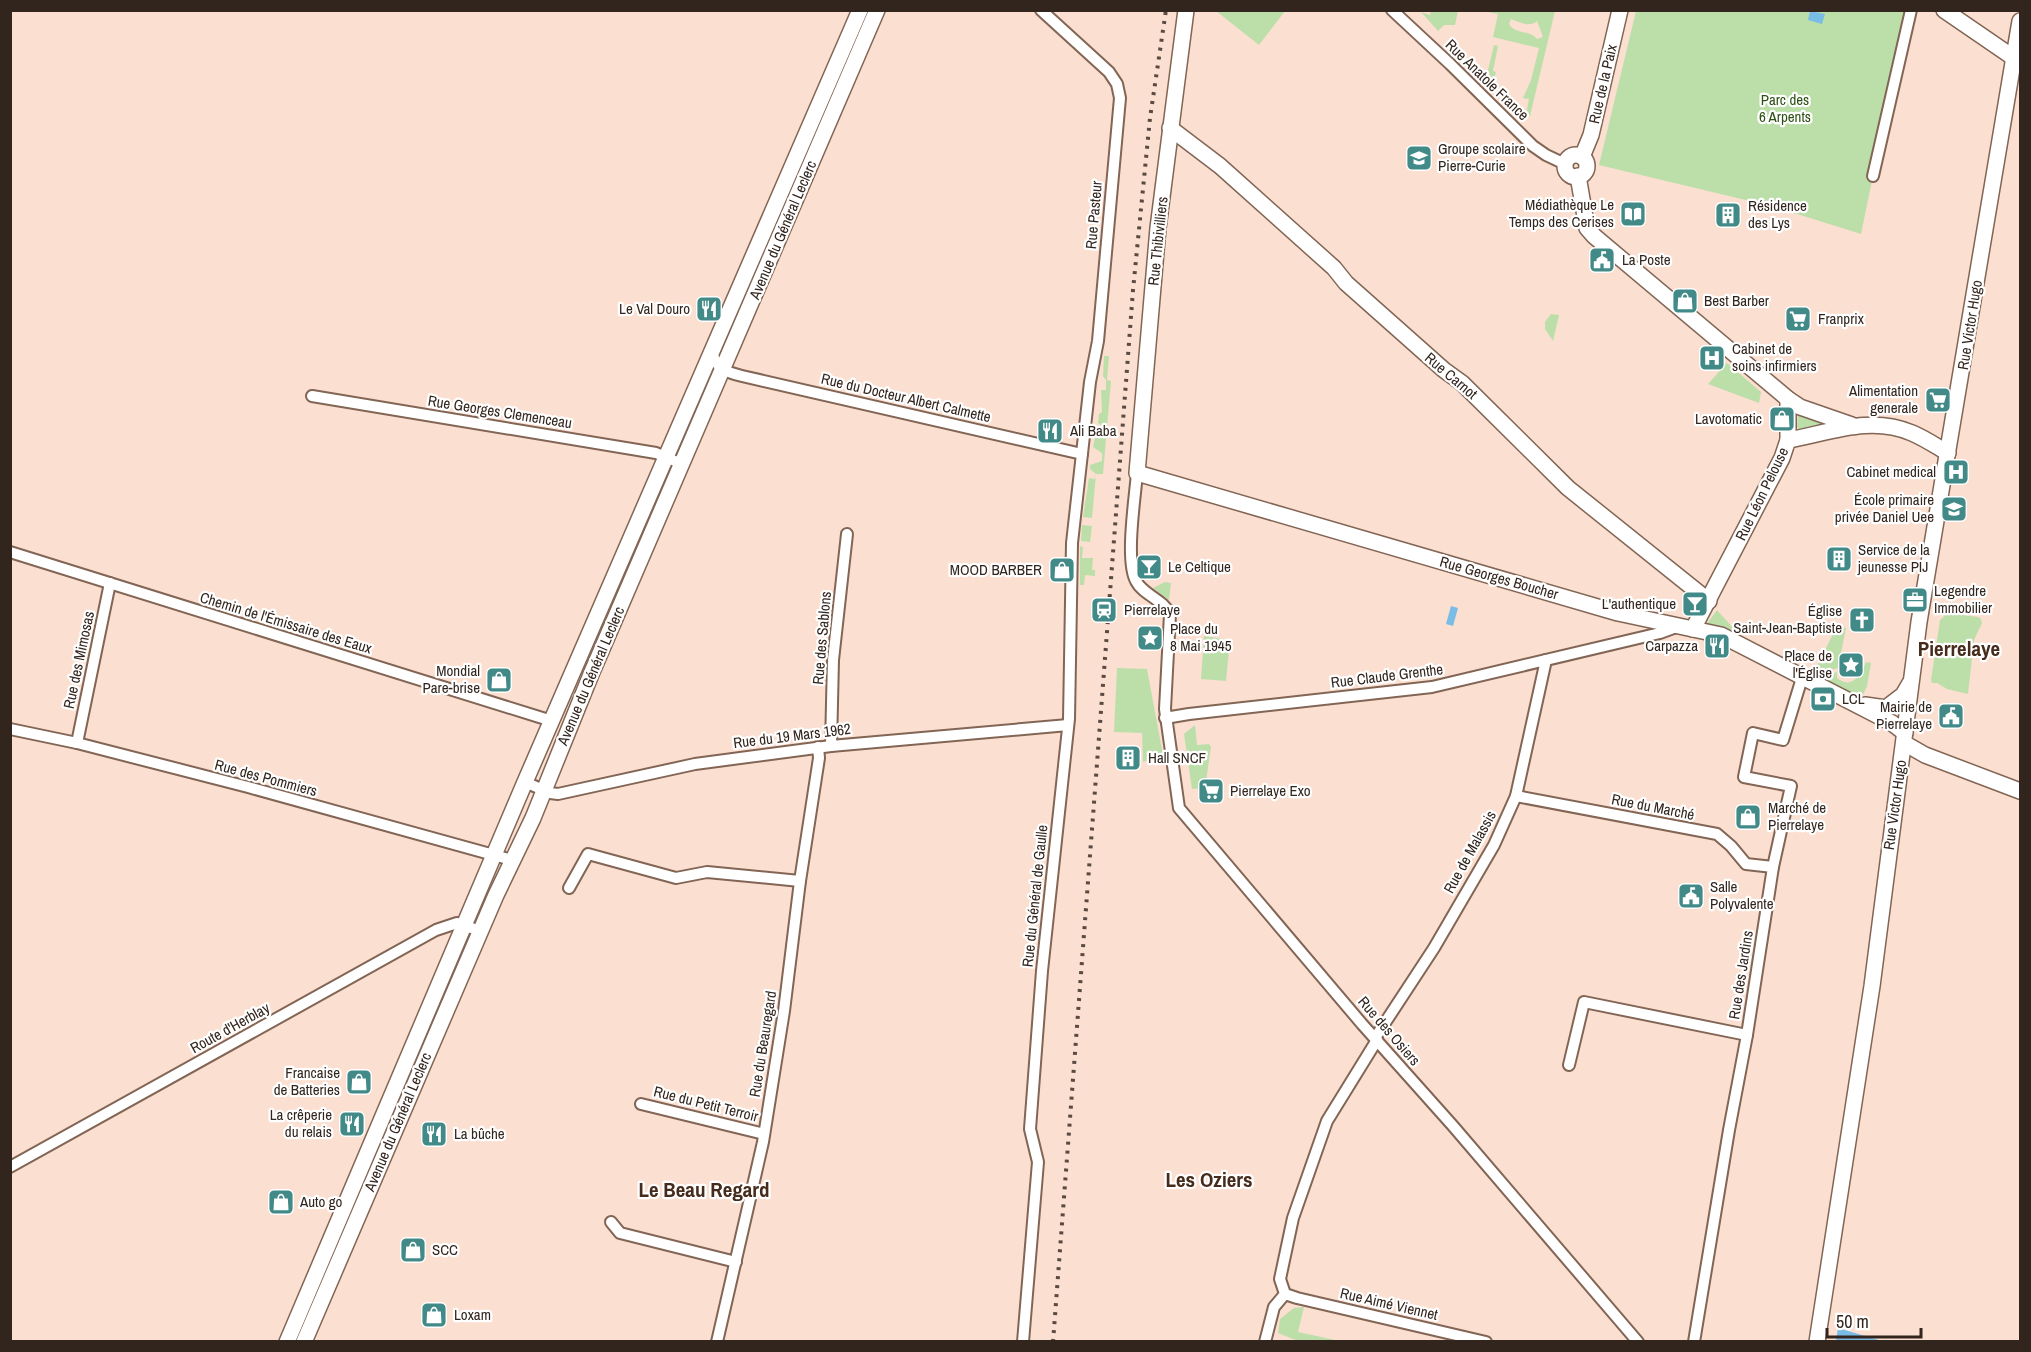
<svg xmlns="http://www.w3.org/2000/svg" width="2031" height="1352" font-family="'Archivo Narrow',sans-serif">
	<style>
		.green { fill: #bcdfaa; fill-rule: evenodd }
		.water { fill: #79bce5 }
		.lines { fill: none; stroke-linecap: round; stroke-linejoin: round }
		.street-casing { stroke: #826554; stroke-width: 14 }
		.secondary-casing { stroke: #826554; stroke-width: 18 }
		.street { stroke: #fff; stroke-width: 10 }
		.secondary { stroke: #fff; stroke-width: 15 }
		.rail { stroke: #5a4a41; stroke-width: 4; stroke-dasharray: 3 6; stroke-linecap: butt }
		.labels { text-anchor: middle; stroke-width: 4.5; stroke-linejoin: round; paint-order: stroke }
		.street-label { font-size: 15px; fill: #32251e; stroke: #fff }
		.park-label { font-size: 15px; fill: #2e5015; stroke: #fff }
		.poi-label { font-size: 15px; fill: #32251e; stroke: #fff; text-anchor: start }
		.district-label { font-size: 21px; font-weight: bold; fill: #462c1d; stroke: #fff }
	</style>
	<rect width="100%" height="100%" fill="#fbdfd0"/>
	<g class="green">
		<polygon points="1216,11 1285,11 1259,45"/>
		<polygon points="1431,11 1458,11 1455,25 1444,25 1438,31 1421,12 1430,15"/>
		<path d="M1483,11H1555L1530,116L1526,114L1529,99L1523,98L1531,80L1539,48L1493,37L1498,14ZM1511,19C1519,22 1530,28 1537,21L1543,37L1537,39C1529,29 1515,35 1509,24Z"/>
		<polygon points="1636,11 1907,11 1861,234 1775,207 1599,165"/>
		<polygon points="1494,45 1498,46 1493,71 1496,72 1493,83 1488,70"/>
		<polygon points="1551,314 1559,315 1553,341 1545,329 1545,322"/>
		<polygon points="1104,356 1109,356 1107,380 1111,381 1103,474 1096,474 1092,518 1083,517 1089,478 1095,479 1096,474 1090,469 1090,465 1102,461 1102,453 1093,447 1095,438 1104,433 1104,428 1098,423 1099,414 1102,412 1101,390 1106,390 1106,380 1103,376"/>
		<polygon points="1727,363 1761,392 1759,403 1708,384"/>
		<polygon points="1798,414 1836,423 1802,432 1797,427"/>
		<polygon points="1082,525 1092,526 1090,542 1081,541"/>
		<polygon points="1080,546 1083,547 1082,558 1093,558 1092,570 1095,570 1095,576 1085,575 1084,585 1080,585"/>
		<polygon points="1165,582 1171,583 1169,600 1153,588"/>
		<polygon points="1717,610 1735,630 1734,631 1705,626"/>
		<polygon points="1948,613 1978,617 1981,619 1982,623 1974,640 1968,694 1947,689 1937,683 1932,683 1931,680 1940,620"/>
		<polygon points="1838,626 1846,628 1838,668 1828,671 1821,680 1820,670 1816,668 1833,634 1836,635"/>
		<polygon points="1204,636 1230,640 1226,681 1201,679"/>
		<path d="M1866,662L1871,663L1867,686L1862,697L1822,683L1828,676L1837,672V678C1852,690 1861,675 1866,662Z"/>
		<polygon points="1117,668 1147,669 1163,755 1143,762 1142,733 1114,732"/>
		<polygon points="1195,725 1197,745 1209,744 1211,747 1205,788 1192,789 1184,734"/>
		<polygon points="1304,1307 1298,1332 1340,1341 1298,1341 1278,1333 1280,1319 1294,1308"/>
	</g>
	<g class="water">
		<polygon points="1810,11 1825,14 1822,24 1808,20"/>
		<polygon points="1451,606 1458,608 1453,626 1446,624"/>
		<polygon points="1838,1328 1882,1341 1836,1341"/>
	</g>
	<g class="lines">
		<defs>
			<g id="street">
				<polyline points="1392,10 1450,64 1533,146 1546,155 1565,164"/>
				<polyline points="1873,176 1911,10"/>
				<path d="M712,352C716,369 726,372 742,376L1082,454"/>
				<polyline points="312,396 656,453 682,464"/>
				<path d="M1137,473C1135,498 1125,561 1136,581C1143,595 1163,599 1170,614L1165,709L1179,808L1362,1024L1453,1126L1638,1342"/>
				<polyline points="10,552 552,721"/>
				<polyline points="1165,718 1189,714 1432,687 1660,633 1679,626"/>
				<polyline points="10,729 77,743 248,787 512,860"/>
				<polyline points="77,743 110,583"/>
				<polyline points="831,746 833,660 847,534"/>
				<polyline points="525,782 550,793 558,794 695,764 831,746 1068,725"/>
				<polyline points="1516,796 1717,834 1731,846 1746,864 1773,867"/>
				<polyline points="569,888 588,854 676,878 707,872 800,881"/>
				<polyline points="1375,1038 1434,948 1494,845 1516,796 1546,660"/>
				<polyline points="1569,1065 1584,1002 1747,1035"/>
				<polyline points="641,1104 764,1134"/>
				<polyline points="10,1167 436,930 457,923 480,931"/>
				<polyline points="611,1222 620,1233 736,1262"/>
				<polyline points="1285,1294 1297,1298 1486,1342"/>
				<polyline points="717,1342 763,1142 784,1011 800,881 819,758 818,747"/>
				<polyline points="1023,1342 1038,1162 1030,1129 1042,971 1069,719 1072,543 1090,382 1098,341 1120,98 1117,84 1109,72 1041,10"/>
				<polyline points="1265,1342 1274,1307 1285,1294 1280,1279 1293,1218 1327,1121 1377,1040"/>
				<polyline points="1694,1342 1729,1130 1747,1035 1773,867 1791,786 1744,777 1753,733 1783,740 1802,678"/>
			</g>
			<g id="secondary">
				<polyline points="1186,10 1158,228 1137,473 1618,613 1721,635 1892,723 1905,733"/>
				<polyline points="1944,10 2014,58"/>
				<polyline points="1170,128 1220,166 1334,268 1346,283 1444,370 1462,383 1568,488 1709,601"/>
				<circle cx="1576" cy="166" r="11"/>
				<polyline points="1582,157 1591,135 1620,10"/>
				<polyline points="1578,176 1587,228 1594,236 1788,399 1800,407 1852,425"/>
				<polyline points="1788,399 1788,440"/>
				<path d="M1693,629L1782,458L1788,440C1829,433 1870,415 1912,433C1924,438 1936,446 1948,453"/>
				<polyline points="1865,705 1886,708 1903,695 1910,683"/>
				<polyline points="1904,743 1925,755 2020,791"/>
				<polyline points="287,1342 525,782 860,10"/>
				<polyline points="304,1342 496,895 533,818 592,672 877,10"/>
				<polyline points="1817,1342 1872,986 1919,622 2020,21"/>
			</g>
		</defs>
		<use href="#street" class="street-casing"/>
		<use href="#secondary" class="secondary-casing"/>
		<use href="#street" class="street"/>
		<use href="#secondary" class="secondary"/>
		<polyline class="rail" points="1053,1342 1133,290 1150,118 1166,10"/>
	</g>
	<defs>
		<symbol id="school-square" viewBox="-11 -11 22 22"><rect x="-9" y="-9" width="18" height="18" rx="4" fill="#428a88" stroke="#fff"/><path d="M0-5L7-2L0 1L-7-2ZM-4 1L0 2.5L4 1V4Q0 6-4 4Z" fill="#fff"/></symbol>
		<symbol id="library-square" viewBox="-11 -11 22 22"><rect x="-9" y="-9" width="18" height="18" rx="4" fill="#428a88" stroke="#fff"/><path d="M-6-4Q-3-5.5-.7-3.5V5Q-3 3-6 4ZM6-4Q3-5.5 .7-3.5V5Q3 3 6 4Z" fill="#fff"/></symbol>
		<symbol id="building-square" viewBox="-11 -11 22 22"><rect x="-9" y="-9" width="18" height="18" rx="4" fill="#428a88" stroke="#fff"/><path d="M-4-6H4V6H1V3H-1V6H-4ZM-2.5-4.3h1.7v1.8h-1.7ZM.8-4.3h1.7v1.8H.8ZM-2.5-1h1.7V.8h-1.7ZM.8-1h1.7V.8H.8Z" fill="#fff"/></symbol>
		<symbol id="civic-square" viewBox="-11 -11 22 22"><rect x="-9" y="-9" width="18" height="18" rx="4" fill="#428a88" stroke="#fff"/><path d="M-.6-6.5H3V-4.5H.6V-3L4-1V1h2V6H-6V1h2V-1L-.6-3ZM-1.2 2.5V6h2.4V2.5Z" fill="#fff"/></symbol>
		<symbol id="shop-square" viewBox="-11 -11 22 22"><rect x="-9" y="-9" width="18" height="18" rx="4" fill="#428a88" stroke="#fff"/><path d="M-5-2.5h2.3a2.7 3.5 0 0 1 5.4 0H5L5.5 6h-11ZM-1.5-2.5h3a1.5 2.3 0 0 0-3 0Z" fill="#fff"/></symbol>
		<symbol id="restaurant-square" viewBox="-11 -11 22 22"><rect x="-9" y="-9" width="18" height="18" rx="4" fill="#428a88" stroke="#fff"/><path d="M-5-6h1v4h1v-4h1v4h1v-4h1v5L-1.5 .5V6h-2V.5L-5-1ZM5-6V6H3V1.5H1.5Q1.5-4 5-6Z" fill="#fff"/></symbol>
		<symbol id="supermarket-square" viewBox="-11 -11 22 22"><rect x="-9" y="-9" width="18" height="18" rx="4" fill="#428a88" stroke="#fff"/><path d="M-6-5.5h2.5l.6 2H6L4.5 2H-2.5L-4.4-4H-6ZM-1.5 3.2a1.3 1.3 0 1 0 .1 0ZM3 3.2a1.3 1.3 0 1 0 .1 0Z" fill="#fff"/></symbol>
		<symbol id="hospital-square" viewBox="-11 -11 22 22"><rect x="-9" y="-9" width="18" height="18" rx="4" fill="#428a88" stroke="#fff"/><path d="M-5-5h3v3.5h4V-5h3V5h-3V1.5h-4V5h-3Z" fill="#fff"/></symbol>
		<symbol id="bar-square" viewBox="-11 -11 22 22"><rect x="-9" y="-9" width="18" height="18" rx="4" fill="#428a88" stroke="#fff"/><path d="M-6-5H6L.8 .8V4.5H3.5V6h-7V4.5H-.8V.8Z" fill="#fff"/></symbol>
		<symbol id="office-square" viewBox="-11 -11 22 22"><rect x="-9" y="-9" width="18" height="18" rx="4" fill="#428a88" stroke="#fff"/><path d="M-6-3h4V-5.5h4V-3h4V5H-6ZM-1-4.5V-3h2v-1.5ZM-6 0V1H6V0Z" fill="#fff"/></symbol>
		<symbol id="station-square" viewBox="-11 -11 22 22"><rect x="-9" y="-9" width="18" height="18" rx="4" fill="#428a88" stroke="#fff"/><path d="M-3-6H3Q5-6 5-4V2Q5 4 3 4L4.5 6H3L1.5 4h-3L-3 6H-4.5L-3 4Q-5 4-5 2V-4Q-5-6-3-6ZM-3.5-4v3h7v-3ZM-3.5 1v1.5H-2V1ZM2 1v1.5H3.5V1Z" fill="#fff"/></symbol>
		<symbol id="church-square" viewBox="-11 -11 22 22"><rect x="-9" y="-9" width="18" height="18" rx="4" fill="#428a88" stroke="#fff"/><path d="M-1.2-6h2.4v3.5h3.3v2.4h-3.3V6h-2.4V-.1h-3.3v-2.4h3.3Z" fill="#fff"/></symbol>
		<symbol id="sight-square" viewBox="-11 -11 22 22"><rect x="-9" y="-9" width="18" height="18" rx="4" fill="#428a88" stroke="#fff"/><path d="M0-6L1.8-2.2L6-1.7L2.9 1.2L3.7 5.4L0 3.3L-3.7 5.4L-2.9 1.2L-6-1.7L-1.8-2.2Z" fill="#fff"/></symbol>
		<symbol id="bank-square" viewBox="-11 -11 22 22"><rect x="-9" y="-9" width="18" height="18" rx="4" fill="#428a88" stroke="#fff"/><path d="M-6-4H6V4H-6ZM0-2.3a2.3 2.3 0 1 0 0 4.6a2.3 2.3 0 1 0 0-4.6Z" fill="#fff"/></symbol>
	</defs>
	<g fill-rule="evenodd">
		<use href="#school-square" x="1404" y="143" width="30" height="30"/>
		<use href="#library-square" x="1618" y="199" width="30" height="30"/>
		<use href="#building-square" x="1713" y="200" width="30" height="30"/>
		<use href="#civic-square" x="1587" y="245" width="30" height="30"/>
		<use href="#shop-square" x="1670" y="286" width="30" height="30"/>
		<use href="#restaurant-square" x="694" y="294" width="30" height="30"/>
		<use href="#supermarket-square" x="1783" y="304" width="30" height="30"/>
		<use href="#hospital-square" x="1697" y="343" width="30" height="30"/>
		<use href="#supermarket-square" x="1923" y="385" width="30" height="30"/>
		<use href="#shop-square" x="1767" y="404" width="30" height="30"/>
		<use href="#restaurant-square" x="1035" y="416" width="30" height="30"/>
		<use href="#hospital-square" x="1941" y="457" width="30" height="30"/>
		<use href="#school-square" x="1939" y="494" width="30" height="30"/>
		<use href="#building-square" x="1824" y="544" width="30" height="30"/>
		<use href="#bar-square" x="1134" y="552" width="30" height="30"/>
		<use href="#shop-square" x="1047" y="555" width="30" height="30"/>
		<use href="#office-square" x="1900" y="585" width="30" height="30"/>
		<use href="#bar-square" x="1680" y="589" width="30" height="30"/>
		<use href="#station-square" x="1089" y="595" width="30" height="30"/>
		<use href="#church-square" x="1847" y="605" width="30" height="30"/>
		<use href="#sight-square" x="1135" y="623" width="30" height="30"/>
		<use href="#restaurant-square" x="1702" y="631" width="30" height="30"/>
		<use href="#sight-square" x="1836" y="650" width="30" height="30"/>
		<use href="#shop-square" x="484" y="665" width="30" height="30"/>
		<use href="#bank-square" x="1808" y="684" width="30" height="30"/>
		<use href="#civic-square" x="1936" y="701" width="30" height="30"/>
		<use href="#building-square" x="1113" y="743" width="30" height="30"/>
		<use href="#supermarket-square" x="1196" y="776" width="30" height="30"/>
		<use href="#shop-square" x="1733" y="802" width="30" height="30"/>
		<use href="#civic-square" x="1676" y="881" width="30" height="30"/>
		<use href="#shop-square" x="344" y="1067" width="30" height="30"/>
		<use href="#restaurant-square" x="337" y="1109" width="30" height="30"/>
		<use href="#restaurant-square" x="419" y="1119" width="30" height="30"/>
		<use href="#shop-square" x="266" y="1187" width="30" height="30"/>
		<use href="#shop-square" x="398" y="1235" width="30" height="30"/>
		<use href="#shop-square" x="419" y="1300" width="30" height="30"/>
	</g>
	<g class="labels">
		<g class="street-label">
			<text transform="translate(1487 80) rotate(44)" y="5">Rue Anatole France</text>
			<text transform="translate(1603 84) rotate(-77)" y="5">Rue de la Paix</text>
			<text transform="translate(1094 215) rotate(-85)" y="5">Rue Pasteur</text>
			<text transform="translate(783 230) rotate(-67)" y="5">Avenue du Général Leclerc</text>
			<text transform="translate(1158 241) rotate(-84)" y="5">Rue Thibivilliers</text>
			<text transform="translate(1970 325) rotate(-81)" y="5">Rue Victor Hugo</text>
			<text transform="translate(1451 376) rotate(40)" y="5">Rue Carnot</text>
			<text transform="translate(906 398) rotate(13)" y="5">Rue du Docteur Albert Calmette</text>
			<text transform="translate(500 412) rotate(9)" y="5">Rue Georges Clemenceau</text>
			<text transform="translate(1762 494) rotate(-64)" y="5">Rue Léon Pelouse</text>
			<text transform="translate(1499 578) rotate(16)" y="5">Rue Georges Boucher</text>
			<text transform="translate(286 623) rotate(17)" y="5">Chemin de l'Émissaire des Eaux</text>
			<text transform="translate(822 638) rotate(-85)" y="5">Rue des Sablons</text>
			<text transform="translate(79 660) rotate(-78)" y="5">Rue des Mimosas</text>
			<text transform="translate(591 676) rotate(-67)" y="5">Avenue du Général Leclerc</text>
			<text transform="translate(1387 676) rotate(-7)" y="5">Rue Claude Grenthe</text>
			<text transform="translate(792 736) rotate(-7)" y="5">Rue du 19 Mars 1962</text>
			<text transform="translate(266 778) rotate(15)" y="5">Rue des Pommiers</text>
			<text transform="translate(1895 805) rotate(-82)" y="5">Rue Victor Hugo</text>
			<text transform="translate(1653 807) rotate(11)" y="5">Rue du Marché</text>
			<text transform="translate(1470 852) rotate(-61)" y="5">Rue de Malassis</text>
			<text transform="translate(1035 896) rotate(-84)" y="5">Rue du Général de Gaulle</text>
			<text transform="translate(1741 975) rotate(-81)" y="5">Rue des Jardins</text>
			<text transform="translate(230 1028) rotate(-29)" y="5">Route d'Herblay</text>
			<text transform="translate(1389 1031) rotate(49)" y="5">Rue des Osiers</text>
			<text transform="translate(763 1044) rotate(-81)" y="5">Rue du Beauregard</text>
			<text transform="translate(706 1104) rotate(14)" y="5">Rue du Petit Terroir</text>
			<text transform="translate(398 1122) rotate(-67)" y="5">Avenue du Général Leclerc</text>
			<text transform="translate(1389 1304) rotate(13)" y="5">Rue Aimé Viennet</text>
		</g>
		<g class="park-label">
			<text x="1785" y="105">Parc des<tspan x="1785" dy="17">6 Arpents</tspan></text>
		</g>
		<g class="poi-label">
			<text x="1438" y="154">Groupe scolaire<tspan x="1438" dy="17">Pierre-Curie</tspan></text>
			<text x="1614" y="210" text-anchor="end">Médiathèque Le<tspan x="1614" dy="17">Temps des Cerises</tspan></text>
			<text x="1748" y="211">Résidence<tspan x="1748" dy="17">des Lys</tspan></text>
			<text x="1622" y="265">La Poste</text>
			<text x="1704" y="306">Best Barber</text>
			<text x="690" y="314" text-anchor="end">Le Val Douro</text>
			<text x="1818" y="324">Franprix</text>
			<text x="1732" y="354">Cabinet de<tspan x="1732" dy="17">soins infirmiers</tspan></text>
			<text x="1918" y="396" text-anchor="end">Alimentation<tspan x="1918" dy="17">generale</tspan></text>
			<text x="1762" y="424" text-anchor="end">Lavotomatic</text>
			<text x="1070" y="436">Ali Baba</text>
			<text x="1936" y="477" text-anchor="end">Cabinet medical</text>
			<text x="1934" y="505" text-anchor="end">École primaire<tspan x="1934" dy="17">privée Daniel Uee</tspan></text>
			<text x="1858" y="555">Service de la<tspan x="1858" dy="17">jeunesse PIJ</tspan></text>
			<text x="1168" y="572">Le Celtique</text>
			<text x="1042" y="575" text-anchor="end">MOOD BARBER</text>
			<text x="1934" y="596">Legendre<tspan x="1934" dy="17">Immobilier</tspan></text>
			<text x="1676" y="609" text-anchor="end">L'authentique</text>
			<text x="1124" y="615">Pierrelaye</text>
			<text x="1842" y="616" text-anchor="end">Église<tspan x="1842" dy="17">Saint-Jean-Baptiste</tspan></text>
			<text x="1170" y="634">Place du<tspan x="1170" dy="17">8 Mai 1945</tspan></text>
			<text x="1698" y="651" text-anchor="end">Carpazza</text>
			<text x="1832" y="661" text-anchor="end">Place de<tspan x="1832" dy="17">l'Église</tspan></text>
			<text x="480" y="676" text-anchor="end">Mondial<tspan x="480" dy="17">Pare-brise</tspan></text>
			<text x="1842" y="704">LCL</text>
			<text x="1932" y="712" text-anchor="end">Mairie de<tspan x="1932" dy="17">Pierrelaye</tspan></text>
			<text x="1148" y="763">Hall SNCF</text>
			<text x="1230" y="796">Pierrelaye Exo</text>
			<text x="1768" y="813">Marché de<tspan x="1768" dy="17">Pierrelaye</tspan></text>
			<text x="1710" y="892">Salle<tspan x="1710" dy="17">Polyvalente</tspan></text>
			<text x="340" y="1078" text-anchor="end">Francaise<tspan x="340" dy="17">de Batteries</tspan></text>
			<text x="332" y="1120" text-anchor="end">La crêperie<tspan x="332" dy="17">du relais</tspan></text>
			<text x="454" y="1139">La bûche</text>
			<text x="300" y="1207">Auto go</text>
			<text x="432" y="1255">SCC</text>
			<text x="454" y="1320">Loxam</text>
		</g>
		<g class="district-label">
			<text x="1959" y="656">Pierrelaye</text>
			<text x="1209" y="1187">Les Oziers</text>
			<text x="704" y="1197">Le Beau Regard</text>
		</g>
	</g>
	<rect width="2031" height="1352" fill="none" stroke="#32251e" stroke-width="24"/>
	<path d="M1827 1328v9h94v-9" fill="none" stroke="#32251e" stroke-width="3"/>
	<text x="1836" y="1328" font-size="18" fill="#32251e" stroke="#ffffff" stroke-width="4.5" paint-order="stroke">50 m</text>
</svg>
